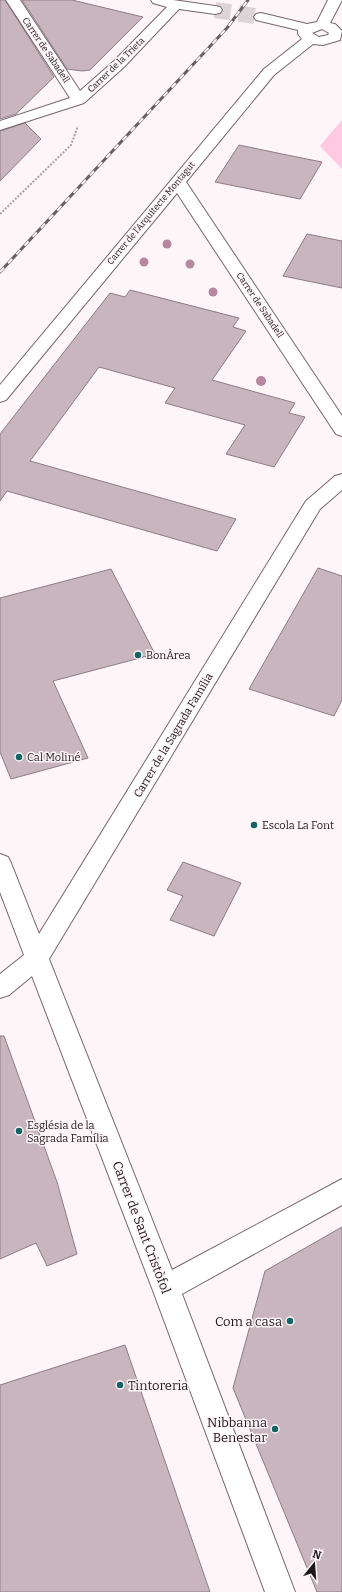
<svg xmlns="http://www.w3.org/2000/svg" width="342" height="1592" font-family="Bitter,serif">
	<style>
		.green { fill: #fec9e1 }
		.building { fill: #c8b5bd; stroke: #8d7c83 }
		.lines { fill: none; stroke-linecap: round; stroke-linejoin: round }
		.minor-tunnel { stroke: #dcd4d7; stroke-width: 16; stroke-dasharray: 16 8; stroke-linecap: butt }
		.minor-casing { stroke: #77666d; stroke-width: 2 }
		.path { stroke: #a9a2a5; stroke-width: 2; stroke-dasharray: 2 1.5; stroke-linecap: butt }
		.minor { fill: #fff; fill-rule: evenodd }
		.rail-casing { stroke: #675f62; stroke-width: 3 }
		.rail { stroke: #fdf5f8; stroke-width: 2; stroke-dasharray: 6; stroke-linecap: butt }
		.tree { fill: #b786a1 }
		.poi-dot { fill: #146467; stroke: #fdf5f8; stroke-width: 1.5 }
		.labels { text-anchor: middle; stroke-width: 3; stroke-linejoin: round; paint-order: stroke }
		.far-street-label { font-size: 9px; fill: #1f181b; stroke: #fdf5f8 }
		.poi-label { font-size: 11px; fill: #1f181b; stroke: #fdf5f8; text-anchor: start }
		.street-label { font-size: 11px; fill: #1f181b; stroke: #fdf5f8 }
		.near-street-label { font-size: 13px; fill: #1f181b; stroke: #fdf5f8 }
		.near-poi-label { font-size: 13px; fill: #1f181b; stroke: #fdf5f8; text-anchor: end }
	</style>
	<rect width="100%" height="100%" fill="#fdf5f8"/>
	<polygon class="green" points="342,120 342,169 320,146"/>
	<g class="building">
		<polygon points="0,0 5,0 54,77 16,114 0,119"/>
		<polygon points="22,0 72,0 143,17 90,70 82,71 67,69"/>
		<polygon points="25,123 41,139 0,181 0,131"/>
		<polygon points="239,145 287,155 322,162 300,199 215,182"/>
		<polygon points="307,234 342,241 342,288 283,276"/>
		<polygon points="130,290 239,318 233,327 246,331 212,380 295,403 289,413 305,417 274,467 226,454 245,425 165,403 175,388 99,367 30,461 236,519 217,551 7,491 0,501 0,434 110,293 125,297"/>
		<polygon points="318,568 342,576 342,700 334,716 249,689"/>
		<polygon points="111,569 155,654 53,681 88,758 11,779 0,752 0,598"/>
		<polygon points="183,862 241,883 214,936 170,920 183,896 167,890"/>
		<polygon points="0,1036 4,1036 57,1182 77,1254 47,1266 36,1243 0,1259"/>
		<polygon points="342,1227 342,1592 317,1592 233,1388 265,1271"/>
		<polygon points="125,1345 210,1592 0,1592 0,1385"/>
	</g>
	<g class="lines">
		<polyline class="minor-tunnel" points="215,10 261,17"/>
		<defs>
			<g id="minor">
				<polygon points="6,0 20,0 80,91 114,61 167,7 153,3 151,0 173,0 215,6 220,7 222,10 220,13 215,14 179,9 124,67 84,103 0,130 0,121 70,98"/>
				<path d="M328,0H342L330,23L335,24L342,31L340,40L323,45L313,44L274,75L186,182L342,416V436L336,434L177,193L6,400L0,402V385L264,69L302,39L298,34V30L256,20L254,17L256,14L261,13L307,24L317,22ZM322,29L329,33L328,35L319,37L312,33Z"/>
				<polygon points="342,474 342,490 320,509 49,959 172,1270 342,1179 342,1205 182,1294 295,1592 265,1592 152,1288 32,976 9,995 0,998 0,974 24,955 0,892 0,854 8,857 11,863 39,934 306,501 335,476"/>
			</g>
		</defs>
		<use href="#minor" class="minor-casing"/>
		<polyline class="path" points="0,214 71,145 78,126"/>
		<use href="#minor" class="minor"/>
		<defs>
			<polyline id="rail" points="0,272 227,28 248,0"/>
		</defs>
		<use href="#rail" class="rail-casing"/>
		<use href="#rail" class="rail"/>
	</g>
	<g class="tree">
		<circle cx="167" cy="244" r="4.5"/>
		<circle cx="144" cy="262" r="4.5"/>
		<circle cx="190" cy="264" r="4.5"/>
		<circle cx="213" cy="292" r="4.5"/>
		<circle cx="261" cy="381" r="5"/>
	</g>
	<g class="poi-dot">
		<circle cx="138" cy="655" r="4"/>
		<circle cx="19" cy="757" r="4"/>
		<circle cx="254" cy="825" r="4"/>
		<circle cx="19" cy="1131" r="4"/>
		<circle cx="290" cy="1321" r="4"/>
		<circle cx="120" cy="1385" r="4"/>
		<circle cx="275" cy="1429" r="4"/>
	</g>
	<g class="labels">
		<g class="far-street-label">
			<text transform="translate(46 50) rotate(56)" y="3">Carrer de Sabadell</text>
			<text transform="translate(116 65) rotate(-44)" y="3">Carrer de la Trieta</text>
			<text transform="translate(151 213) rotate(-50)" y="3">Carrer de l'Arquitecte Montagut</text>
			<text transform="translate(260 305) rotate(56)" y="3">Carrer de Sabadell</text>
		</g>
		<g class="poi-label">
			<text x="146" y="659">BonÀrea</text>
			<text x="27" y="761">Cal Moliné</text>
			<text x="262" y="829">Escola La Font</text>
			<text x="27" y="1129">Església de la<tspan x="27" dy="13">Sagrada Família</tspan></text>
		</g>
		<g class="street-label">
			<text transform="translate(173 735) rotate(-59)" y="4">Carrer de la Sagrada Família</text>
		</g>
		<g class="near-street-label">
			<text transform="translate(142 1227) rotate(69)" y="5">Carrer de Sant Cristòfol</text>
		</g>
		<g class="near-poi-label">
			<text x="282" y="1326">Com a casa</text>
			<text x="128" y="1390" text-anchor="start">Tintoreria</text>
			<text x="267" y="1427">Nibbanna<tspan x="267" dy="15">Benestar</tspan></text>
		</g>
	</g>
	<g transform="translate(314 1564) rotate(17)" stroke="#fdf5f8" stroke-width="3" paint-order="stroke">
	<path d="M0-3L7 15L0 10L-7 15Z" fill="#1f181b"/>
	<text y="-6" font-size="11" font-weight="bold" text-anchor="middle" fill="#1f181b">N</text>
	</g>
</svg>
